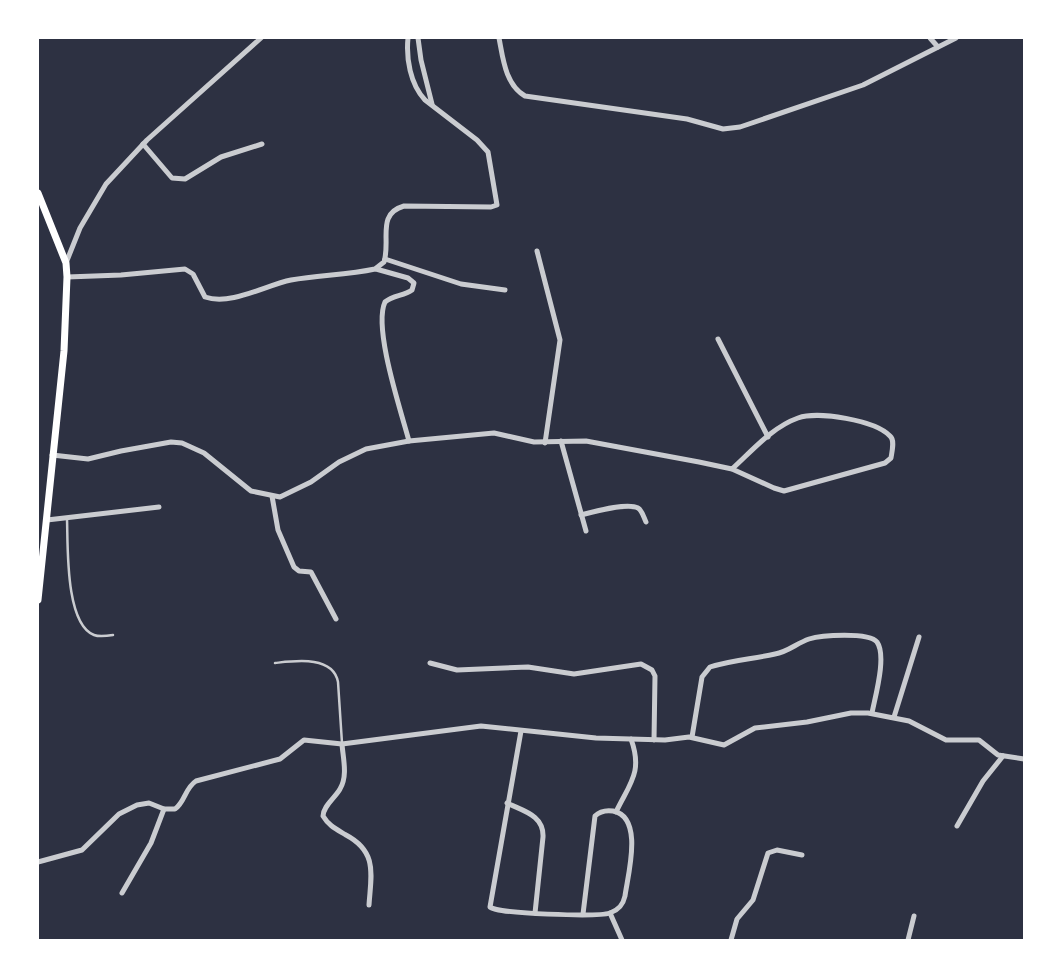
<svg xmlns="http://www.w3.org/2000/svg" width="1062" height="978" font-family="'Times New Roman',serif">
	<style>
		.lines { fill: none; stroke-linecap: round; stroke-linejoin: round }
		.service { stroke: #caccd0; stroke-width: 2.5 }
		.minor { stroke: #caccd0; stroke-width: 5 }
		.secondary { stroke: #fff; stroke-width: 7 }
	</style>
	<rect width="100%" height="100%" fill="#2d3142"/>
	<g class="lines">
		<g class="service">
			<path d="M67,519C68,545 65,624 94,635C99,637 107,636 113,635"/>
			<path d="M275,663C294,661 333,655 338,682L342,743"/>
		</g>
		<g class="minor">
			<polyline points="418,38 421,60 432,104"/>
			<path d="M499,38C503,58 505,84 525,96L687,119L723,129L740,127L863,85L956,38"/>
			<polyline points="930,38 938,47"/>
			<polyline points="143,144 172,178 185,179 221,157 262,144"/>
			<polyline points="537,251 560,340 545,443"/>
			<polyline points="385,259 461,284 505,290"/>
			<polyline points="66,263 80,228 106,184 147,140 261,38"/>
			<path d="M376,269L408,278L414,283L412,290C404,296 393,295 385,302C373,328 401,411 409,441"/>
			<path d="M67,277L121,275L185,269L193,274L205,297C231,306 266,285 291,280C319,275 347,275 375,269L384,262C391,240 376,214 404,206L491,207L497,205L488,152L477,140L425,100C410,84 406,58 408,38"/>
			<polyline points="718,339 768,437"/>
			<polyline points="561,441 586,531"/>
			<path d="M52,455L88,459L121,451L171,442L182,443L204,453L251,491L280,497L311,482L339,462L366,449L409,441L494,433L534,442L586,441L699,462L732,469L774,488L784,491L885,463L891,458C892,451 895,440 890,436C875,420 818,411 798,418C772,427 751,452 732,469"/>
			<polyline points="272,496 278,530 294,567 299,571 311,572 336,619"/>
			<path d="M581,515C593,512 627,502 638,508C642,510 644,518 646,522"/>
			<polyline points="47,520 159,507"/>
			<polyline points="430,663 457,670 528,667 574,674 641,664 652,670 655,676 654,740"/>
			<polyline points="894,717 919,637"/>
			<path d="M521,731L490,907C496,914 598,917 610,913C619,910 623,905 625,896C628,874 644,817 613,811C606,810 600,811 595,816L583,914"/>
			<path d="M692,737L702,677L710,667C731,660 753,659 775,654C788,652 797,643 809,639C821,635 869,632 877,642C887,656 875,697 872,713"/>
			<path d="M342,744C343,758 348,776 340,789C335,798 323,806 323,816C329,826 336,829 346,835C378,852 371,875 369,905"/>
			<path d="M507,803C523,811 544,815 543,837L535,913"/>
			<path d="M616,812C630,783 643,772 631,739"/>
			<polyline points="957,826 983,781 1003,756"/>
			<path d="M38,862L82,850L119,814L137,805L149,803L164,809H175C185,802 185,788 196,781L280,759L304,740L342,744L481,726L596,738L665,740L689,737L724,745L755,728L807,722L851,713H868L909,721L946,740H979L998,755L1024,759"/>
			<polyline points="122,893 151,843 164,809"/>
			<polyline points="610,913 622,940"/>
			<polyline points="731,940 737,919 753,900 768,853 777,850 802,855"/>
			<polyline points="908,940 914,916"/>
		</g>
		<polyline class="secondary" points="38,193 66,263 67,277 64,351 38,600"/>
	</g>
	<rect width="1062" height="978" fill="none" stroke="#ffffff" stroke-width="78"/>
</svg>
